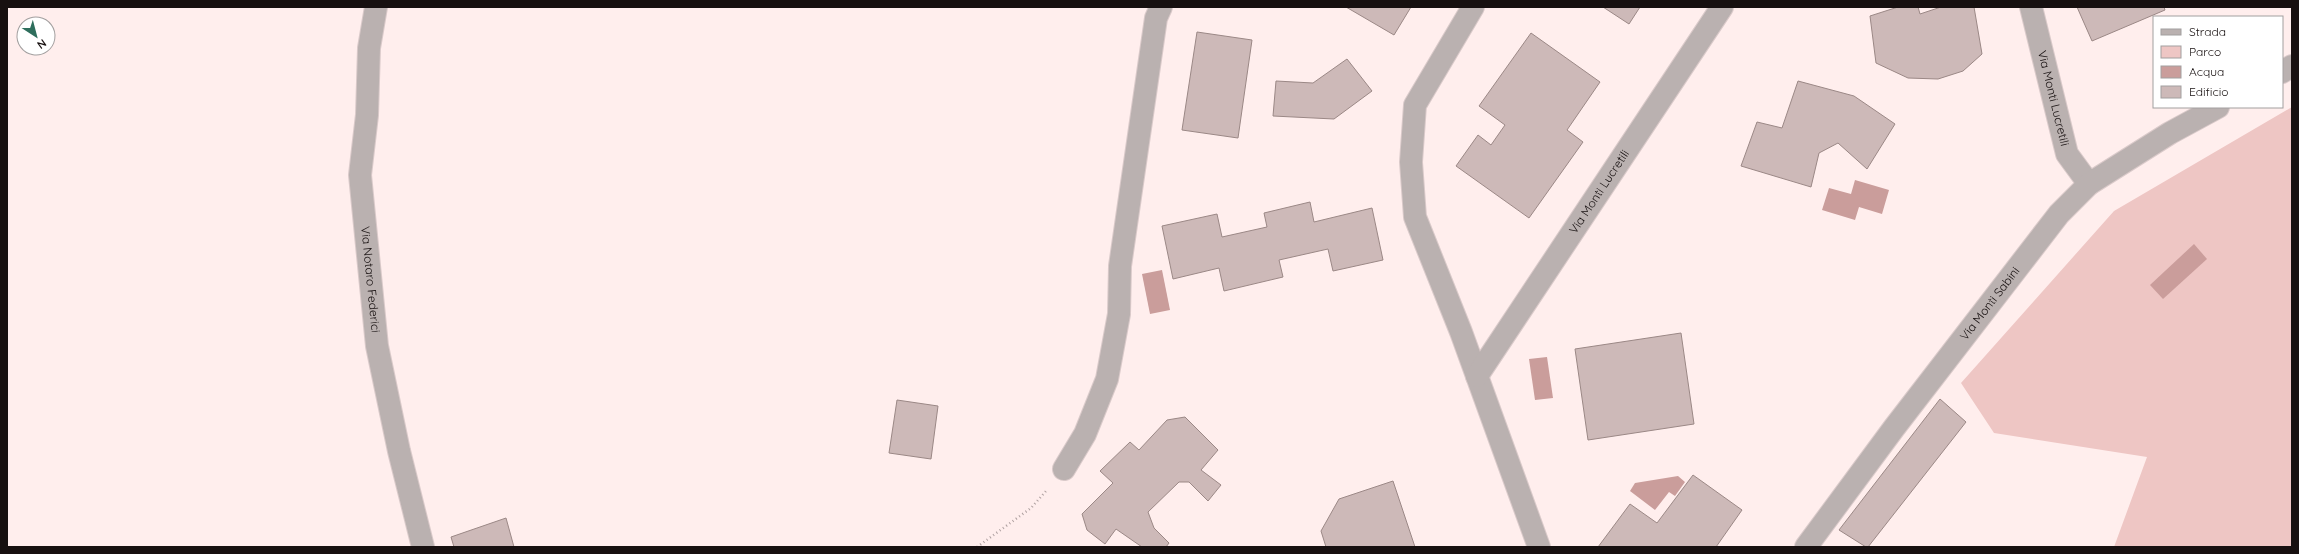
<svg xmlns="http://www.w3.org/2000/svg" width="2299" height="554" font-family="Quicksand,sans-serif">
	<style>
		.green { fill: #eec6c4 }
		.water { fill: #ca9d9b }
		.building { fill: #cdb9b8; stroke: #9b8886 }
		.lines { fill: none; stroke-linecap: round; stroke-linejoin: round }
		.minor-casing { stroke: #dacaca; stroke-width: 24 }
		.path { stroke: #aea0a0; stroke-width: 2.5; stroke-dasharray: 1 3; stroke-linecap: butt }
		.minor { stroke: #bab1b0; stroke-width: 22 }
		.labels { text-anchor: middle; stroke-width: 3.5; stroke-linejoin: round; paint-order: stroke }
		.street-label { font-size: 12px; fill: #171010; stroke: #fff }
	</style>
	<rect width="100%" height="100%" fill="#ffeeed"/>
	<polygon class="green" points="2292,107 2292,547 2114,547 2147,457 1994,433 1961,383 2114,211"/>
	<g class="water">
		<polygon points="1855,180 1889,190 1882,214 1859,207 1855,220 1822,210 1829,188 1851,194"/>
		<polygon points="2194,244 2207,259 2163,299 2150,285"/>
		<polygon points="1162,270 1170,310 1150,314 1142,274"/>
		<polygon points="1547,357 1553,398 1535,400 1529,359"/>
		<polygon points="1678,476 1685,482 1675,496 1669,492 1655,510 1630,491 1635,483"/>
	</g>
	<g class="building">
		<polygon points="1346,7 1411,7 1394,35"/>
		<polygon points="1603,7 1640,7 1629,24"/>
		<polygon points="1898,7 1918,7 1920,14 1941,7 1974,7 1982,54 1963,71 1938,79 1908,78 1876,63 1870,16"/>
		<polygon points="2077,7 2164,7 2165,10 2092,41"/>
		<polygon points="1197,32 1252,40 1238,138 1182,130"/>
		<polygon points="1531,33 1600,82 1567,130 1583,142 1529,218 1456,166 1478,135 1491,145 1505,125 1479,106"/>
		<polygon points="1347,59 1372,91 1334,119 1273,116 1276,81 1313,83"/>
		<polygon points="1798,81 1854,96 1895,124 1867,169 1838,143 1819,153 1811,187 1741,166 1757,122 1782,128"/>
		<polygon points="1310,202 1314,222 1372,208 1383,260 1333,271 1328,249 1279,260 1283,277 1224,291 1219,268 1173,279 1162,226 1217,214 1222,237 1267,227 1264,213"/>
		<polygon points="1681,333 1694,424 1588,440 1575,349"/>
		<polygon points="1940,399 1966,422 1868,547 1866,547 1839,530"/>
		<polygon points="897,400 938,406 931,459 889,453"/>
		<polygon points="1185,417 1218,450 1201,470 1221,485 1208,501 1189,482 1179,482 1148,512 1154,528 1169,543 1166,547 1142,547 1116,529 1105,544 1087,530 1082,514 1113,483 1100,471 1130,442 1139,450 1167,420"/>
		<polygon points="1693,475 1742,510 1716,547 1598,547 1630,504 1657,523"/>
		<polygon points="1393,481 1415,547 1326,547 1321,531 1339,499"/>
		<polygon points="506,518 514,547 454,547 451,537"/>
	</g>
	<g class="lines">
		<defs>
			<g id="minor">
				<path id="s1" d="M376,7L369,48L367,115L360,175L377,346L399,451L423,547"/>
				<polyline points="1473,7 1415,105 1411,162 1415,217 1461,332 1539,547"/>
				<path id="s2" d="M2031,7L2067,154L2089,184"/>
				<polyline points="2282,72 2292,66"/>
				<path id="s3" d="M1477,376L1722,7"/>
				<polyline points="1064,469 1085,434 1107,379 1119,314 1120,266 1156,18 1161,7"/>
				<path id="s4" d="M1806,547L1894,428L2059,214L2089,184L2170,133L2218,107"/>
			</g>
		</defs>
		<use href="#minor" class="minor-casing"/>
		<polyline class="path" points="977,547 1031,508 1046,491"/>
		<use href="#minor" class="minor"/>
	</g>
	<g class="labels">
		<g class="street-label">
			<text dy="4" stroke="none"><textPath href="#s2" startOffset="94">Via Monti Lucretili</textPath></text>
			<text dy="4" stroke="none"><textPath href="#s3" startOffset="221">Via Monti Lucretili</textPath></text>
			<text dy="4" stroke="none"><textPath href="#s1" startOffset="274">Via Notaro Federici</textPath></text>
			<text dy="4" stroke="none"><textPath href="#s4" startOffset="305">Via Monti Sabini</textPath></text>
		</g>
	</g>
	<rect width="2299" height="554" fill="none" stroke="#171010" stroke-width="16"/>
	<rect x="2153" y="16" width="130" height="92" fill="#ffffff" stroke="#a29f9f"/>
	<rect x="2161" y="29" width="20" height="6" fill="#bab1b0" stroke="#a29f9f"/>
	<text x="2189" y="36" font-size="12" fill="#171010">Strada</text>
	<rect x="2161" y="46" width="20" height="12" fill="#eec6c4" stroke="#a29f9f"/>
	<text x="2189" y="56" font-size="12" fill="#171010">Parco</text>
	<rect x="2161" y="66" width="20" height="12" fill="#ca9d9b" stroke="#a29f9f"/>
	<text x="2189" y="76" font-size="12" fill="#171010">Acqua</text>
	<rect x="2161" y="86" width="20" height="12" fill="#cdb9b8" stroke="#a29f9f"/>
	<text x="2189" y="96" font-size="12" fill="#171010">Edificio</text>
	<g transform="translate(36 36) rotate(144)"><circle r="19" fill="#ffffff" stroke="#a29f9f"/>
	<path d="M0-3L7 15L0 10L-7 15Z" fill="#2e6e5c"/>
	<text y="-6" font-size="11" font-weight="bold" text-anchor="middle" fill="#171010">N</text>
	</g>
</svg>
